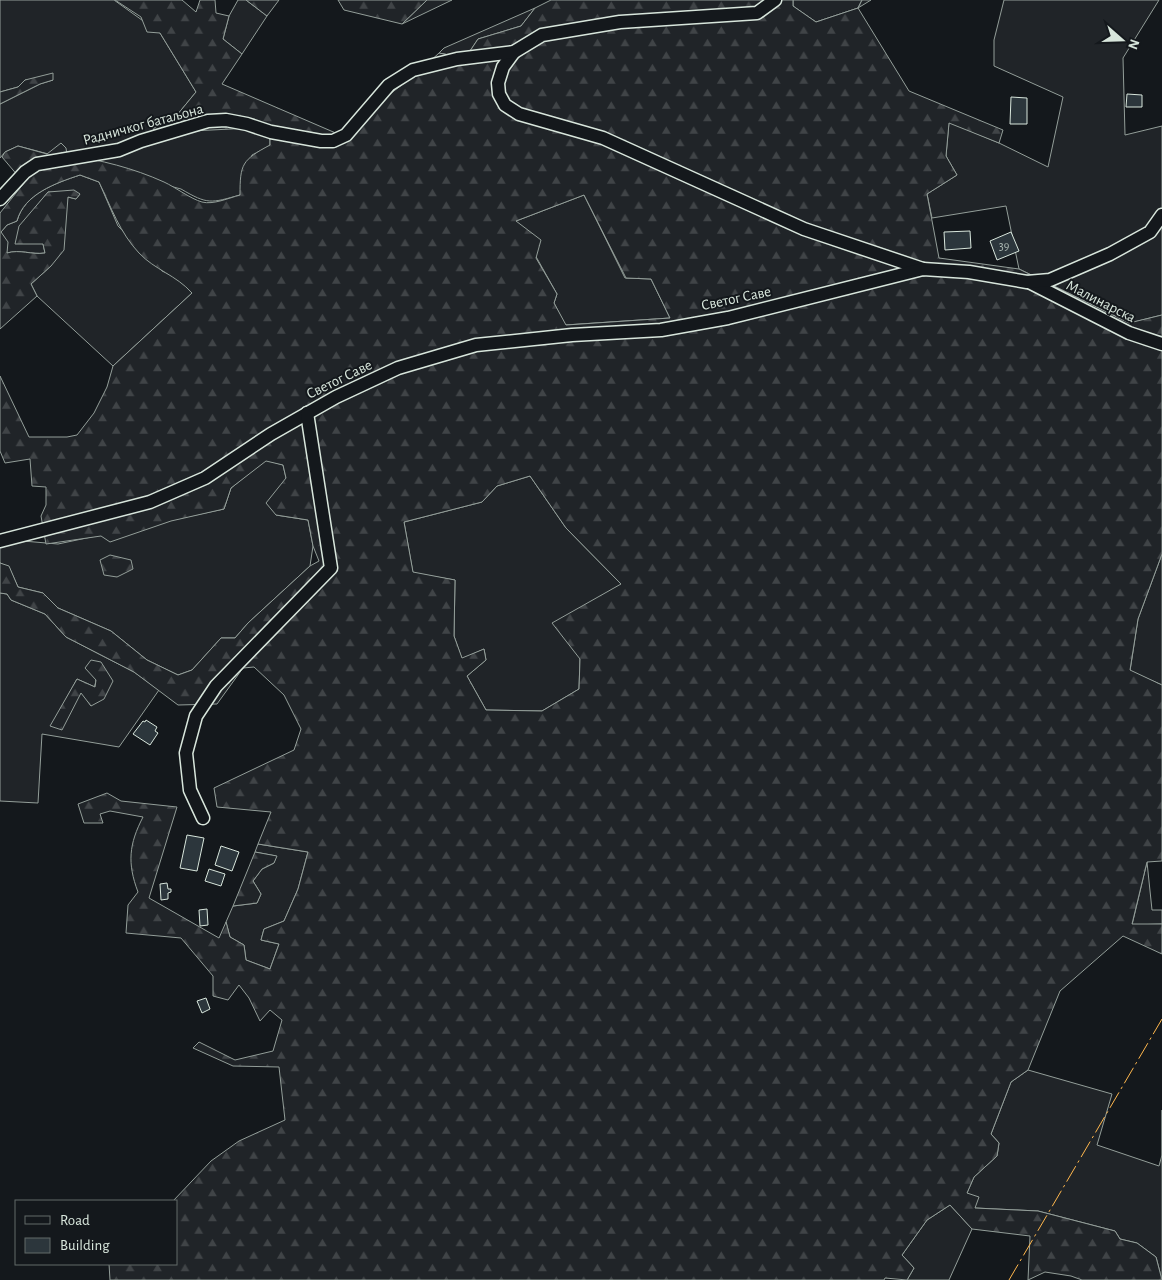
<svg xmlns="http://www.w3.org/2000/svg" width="1162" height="1280" font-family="'Alegreya Sans',sans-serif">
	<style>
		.grass { fill: #202428; stroke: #939e99; fill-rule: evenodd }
		.forest { fill: url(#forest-firs); stroke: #939e99; fill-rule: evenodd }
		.building { fill: #2c363c; stroke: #d8e6dc }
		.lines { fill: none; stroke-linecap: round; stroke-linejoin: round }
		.street-casing { stroke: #d8e6dc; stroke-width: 15 }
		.street { stroke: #14181c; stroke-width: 12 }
		.power { stroke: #ffb74d; stroke-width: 1; stroke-dasharray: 18 4 2.5 4; stroke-linecap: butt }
		.labels { text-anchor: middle; stroke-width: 4; stroke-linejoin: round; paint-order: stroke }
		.number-label { font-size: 12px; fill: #adbab4 }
		.street-label { font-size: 15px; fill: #d8e6dc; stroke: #14181c }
	</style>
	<defs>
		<pattern id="forest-firs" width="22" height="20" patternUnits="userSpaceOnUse" patternTransform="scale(1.25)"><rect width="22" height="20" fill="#202428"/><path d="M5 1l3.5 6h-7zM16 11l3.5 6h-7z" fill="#404447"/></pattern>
	</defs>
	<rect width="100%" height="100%" fill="#14181c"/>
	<g class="grass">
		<path d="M0,0H114L160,33L196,92L177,115L154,128L270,127V146L252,155L240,195C211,203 208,205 181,189L18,146L5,152L0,158V104L40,84L53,80H25L18,87L0,92Z"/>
		<polygon points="238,0 246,0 267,16 242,54 223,39 229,16"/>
		<polygon points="427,0 452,0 402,24"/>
		<polygon points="793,0 862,0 858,8 816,22 793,6"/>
		<polygon points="1004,0 1159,0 1123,58 1125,135 1162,126 1162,315 1130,323 1019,269 1006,206 932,218 927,194 957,175 946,156 949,122 999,143 1048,167 1063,97 994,66 994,40"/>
		<polygon points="535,8 521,26 478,39 470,51 454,56 439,53 444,48"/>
		<path d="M80,175L99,182L118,226L162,271L181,280L192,293L113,366L37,296L31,284L51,266L68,197L76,199L80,194L48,192L35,208L45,253C32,255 20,249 7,253L1,232L7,225L17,221C24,194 56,183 80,175Z"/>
		<polygon points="584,195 625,278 651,279 670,318 565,325 554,303 557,294 516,221"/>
		<polygon points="266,460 283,465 286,478 276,515 308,520 313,546 310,566 248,623 235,638 221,638 192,670 178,675 147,660 111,631 58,608 43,593 18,587 9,567 0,563 0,539 58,544 224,509 231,488"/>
		<polygon points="530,476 566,528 621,584 580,659 579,689 542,711 486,710 467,676 486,660 484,649 462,659 454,636 455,580 413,573 404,522 482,502 497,486"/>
		<polygon points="1162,554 1162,685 1130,671 1138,619"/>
		<path d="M0,593L7,594L11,600L45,614L66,637L134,672L159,690L119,747L42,734L38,803L0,801ZM77,679L95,687L96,680L91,706L82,692L51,726Z"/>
		<polygon points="258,844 308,852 298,889 284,921 264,929 261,940 279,944 270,969 246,960 244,945 230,937 226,922 233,906 257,903 261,894 253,881 262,869 274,863 276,856 255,852"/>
		<polygon points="1147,862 1152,910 1162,910 1162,924 1132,925"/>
		<polygon points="1028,1070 1112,1094 1097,1145 1159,1166 1162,1155 1162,1110 1162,1280 1156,1257 1137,1243 1120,1239 1115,1231 1038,1211 975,1208 967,1193 974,1177 997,1156 999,1143 991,1134 1011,1082"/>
		<polygon points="950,1205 972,1229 949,1280 907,1280 914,1268 902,1255 927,1220"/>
	</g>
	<g class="forest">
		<path d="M115,0H182L196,12L200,0H215L216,13L229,16L223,39L242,54L222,84L338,134L416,74L439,53L454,56L470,51L478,39L521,26L535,8L551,0H793V6L816,22L858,8L862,0H871L858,8L909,91L1003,130L999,143L949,123L946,156L957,175L927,194L939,258L1019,269L1129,323L1162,315V554L1138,619L1130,670L1162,685V861L1147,862L1132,924H1162V954L1123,936L1060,991L1028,1070L1011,1082L991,1134L999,1143L997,1156L974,1177L967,1193L979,1197L975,1208L1038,1211L1115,1231L1120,1239L1137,1243L1156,1257L1162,1280H1082L1071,1276L1045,1272L1028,1280L1030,1236L972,1229L950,1205L927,1220L902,1255L914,1268L907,1280L885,1278L884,1280H110L109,1264H176V1201H173L211,1161L239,1141L285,1120L279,1067L233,1066L193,1048L199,1042L235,1060L273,1051L282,1020L270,1010L260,1021L249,998L239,985L228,1000L213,996V976L181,938L126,933L128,905L138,892C127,863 129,844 143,817L110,811L100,814L103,823H84L78,804L107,793L121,801L177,807L149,898L219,938L226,922L230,937L244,945L246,960L270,969L279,944L261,940L264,929L284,921L298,889L308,852L258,844L271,812L217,807L214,788L294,750L301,729L284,695L254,667L243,668L217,704L178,705L134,672L66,637L45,614L11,600L7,594L0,593V563L9,566L18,587L43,593L58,608L111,631L147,660L178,675L192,670L221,638H235L248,623L310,566L319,561L313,546L308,520L276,515L266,503L286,478L283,465L266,461L231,488L224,509L171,521L110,542L101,536L46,544L41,516L46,505V487L32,486L30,459L5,463L0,451V376L29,437H67L77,435L94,413L107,387L113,366L192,293C176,275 155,270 139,253C120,233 111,207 99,182L80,175C56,183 24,194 17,221L7,225L1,232L8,242L7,253C20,249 31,255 45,253L43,244H15L19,226L48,192L74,190L80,194L76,199L68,197L64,250L51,266L31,284L37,296L0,329V213L24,183L2,157L5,152L18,146L47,154L61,143L66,148L67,155C101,160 133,168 164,182C175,187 191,199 202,202C213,205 229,198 240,195C240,164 242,160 270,145V127L153,133L154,128L177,115L196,92L160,33L147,32L141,17ZM584,195L626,278L651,279L670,318L566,325L554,303L557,294L536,258L541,240L516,221ZM530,476L566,528L621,584L552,623L580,659L579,689L542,711L486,710L467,676L486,660L484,649L462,658L454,636L455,580L413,572L404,522L482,502L497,486Z"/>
		<polygon points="246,0 279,0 267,16"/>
		<polygon points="338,0 427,0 402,24 344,10"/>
		<polygon points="53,73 53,80 40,84 0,104 0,92 18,87 25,80"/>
		<polygon points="110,555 131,560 133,569 117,577 104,575 100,560"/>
		<polygon points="91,660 101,662 113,681 104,699 91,706 81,693 62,730 50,726 77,679 95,687 96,680 85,668"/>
		<polygon points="255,852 277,856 274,863 262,869 253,881 261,894 257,903 233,906"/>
	</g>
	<g class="building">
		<polygon points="1127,94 1142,95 1142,107 1126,107"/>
		<polygon points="1011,97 1027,98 1027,124 1010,124"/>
		<polygon points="970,231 971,248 945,250 944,232"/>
		<polygon points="1011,232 1019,251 997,260 990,241"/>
		<polygon points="146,720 157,727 155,731 158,733 150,745 133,734 143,721 145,722"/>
		<polygon points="187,835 204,838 197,871 180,868"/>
		<polygon points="221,846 239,852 232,871 215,865"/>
		<polygon points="209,869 225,874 221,886 205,881"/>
		<polygon points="167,883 168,889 171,889 171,892 168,893 168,899 161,900 160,884"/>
		<polygon points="207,909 208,925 200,926 199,910"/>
		<polygon points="206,998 210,1009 202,1013 197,1001"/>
	</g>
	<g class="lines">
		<defs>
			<g id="street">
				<polyline points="514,52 503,67 498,83 499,94 505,105 519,114 603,138 804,229 923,269"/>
				<polyline points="0,199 25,172 37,164 119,150 141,141 208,121 226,120 247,124 271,132 321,141 333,141 346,135 389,85 413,70 457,59 514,52 542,35 620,22 757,13 775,0"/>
				<polyline points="1029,282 1129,333 1162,344"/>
				<polyline points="0,541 150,502 205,478 271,434 336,397 398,368 476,345 572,335 661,330 728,318 923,269 969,272 1027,282 1050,280 1110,254 1150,232 1162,215"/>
				<polyline points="203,818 190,790 186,753 196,716 216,686 331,568 307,413"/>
			</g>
		</defs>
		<use href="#street" class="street-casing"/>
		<use href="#street" class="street"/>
		<polyline class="power" points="1009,1280 1162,1019"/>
	</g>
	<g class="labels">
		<g class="number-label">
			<text x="1004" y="250">39</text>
		</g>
		<g class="street-label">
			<text transform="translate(143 124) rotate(-15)" y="5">Радничког батаљона</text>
			<text transform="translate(736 298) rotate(-12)" y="5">Светог Саве</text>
			<text transform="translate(1101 301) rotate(27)" y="5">Малинарска</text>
			<text transform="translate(339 379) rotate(-26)" y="5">Светог Саве</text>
		</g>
	</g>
	<rect x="15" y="1200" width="162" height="65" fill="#14181c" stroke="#626a69"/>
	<rect x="25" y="1216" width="25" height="8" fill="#14181c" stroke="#626a69"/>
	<text x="60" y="1225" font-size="15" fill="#d8e6dc">Road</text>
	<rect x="25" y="1238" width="25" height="15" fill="#2c363c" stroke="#626a69"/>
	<text x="60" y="1250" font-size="15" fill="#d8e6dc">Building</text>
	<g transform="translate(1122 40) rotate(110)" stroke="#14181c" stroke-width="4" paint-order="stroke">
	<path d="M0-4L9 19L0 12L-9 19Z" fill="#d8e6dc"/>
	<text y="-8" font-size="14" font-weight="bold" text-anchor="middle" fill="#d8e6dc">N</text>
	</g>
</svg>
